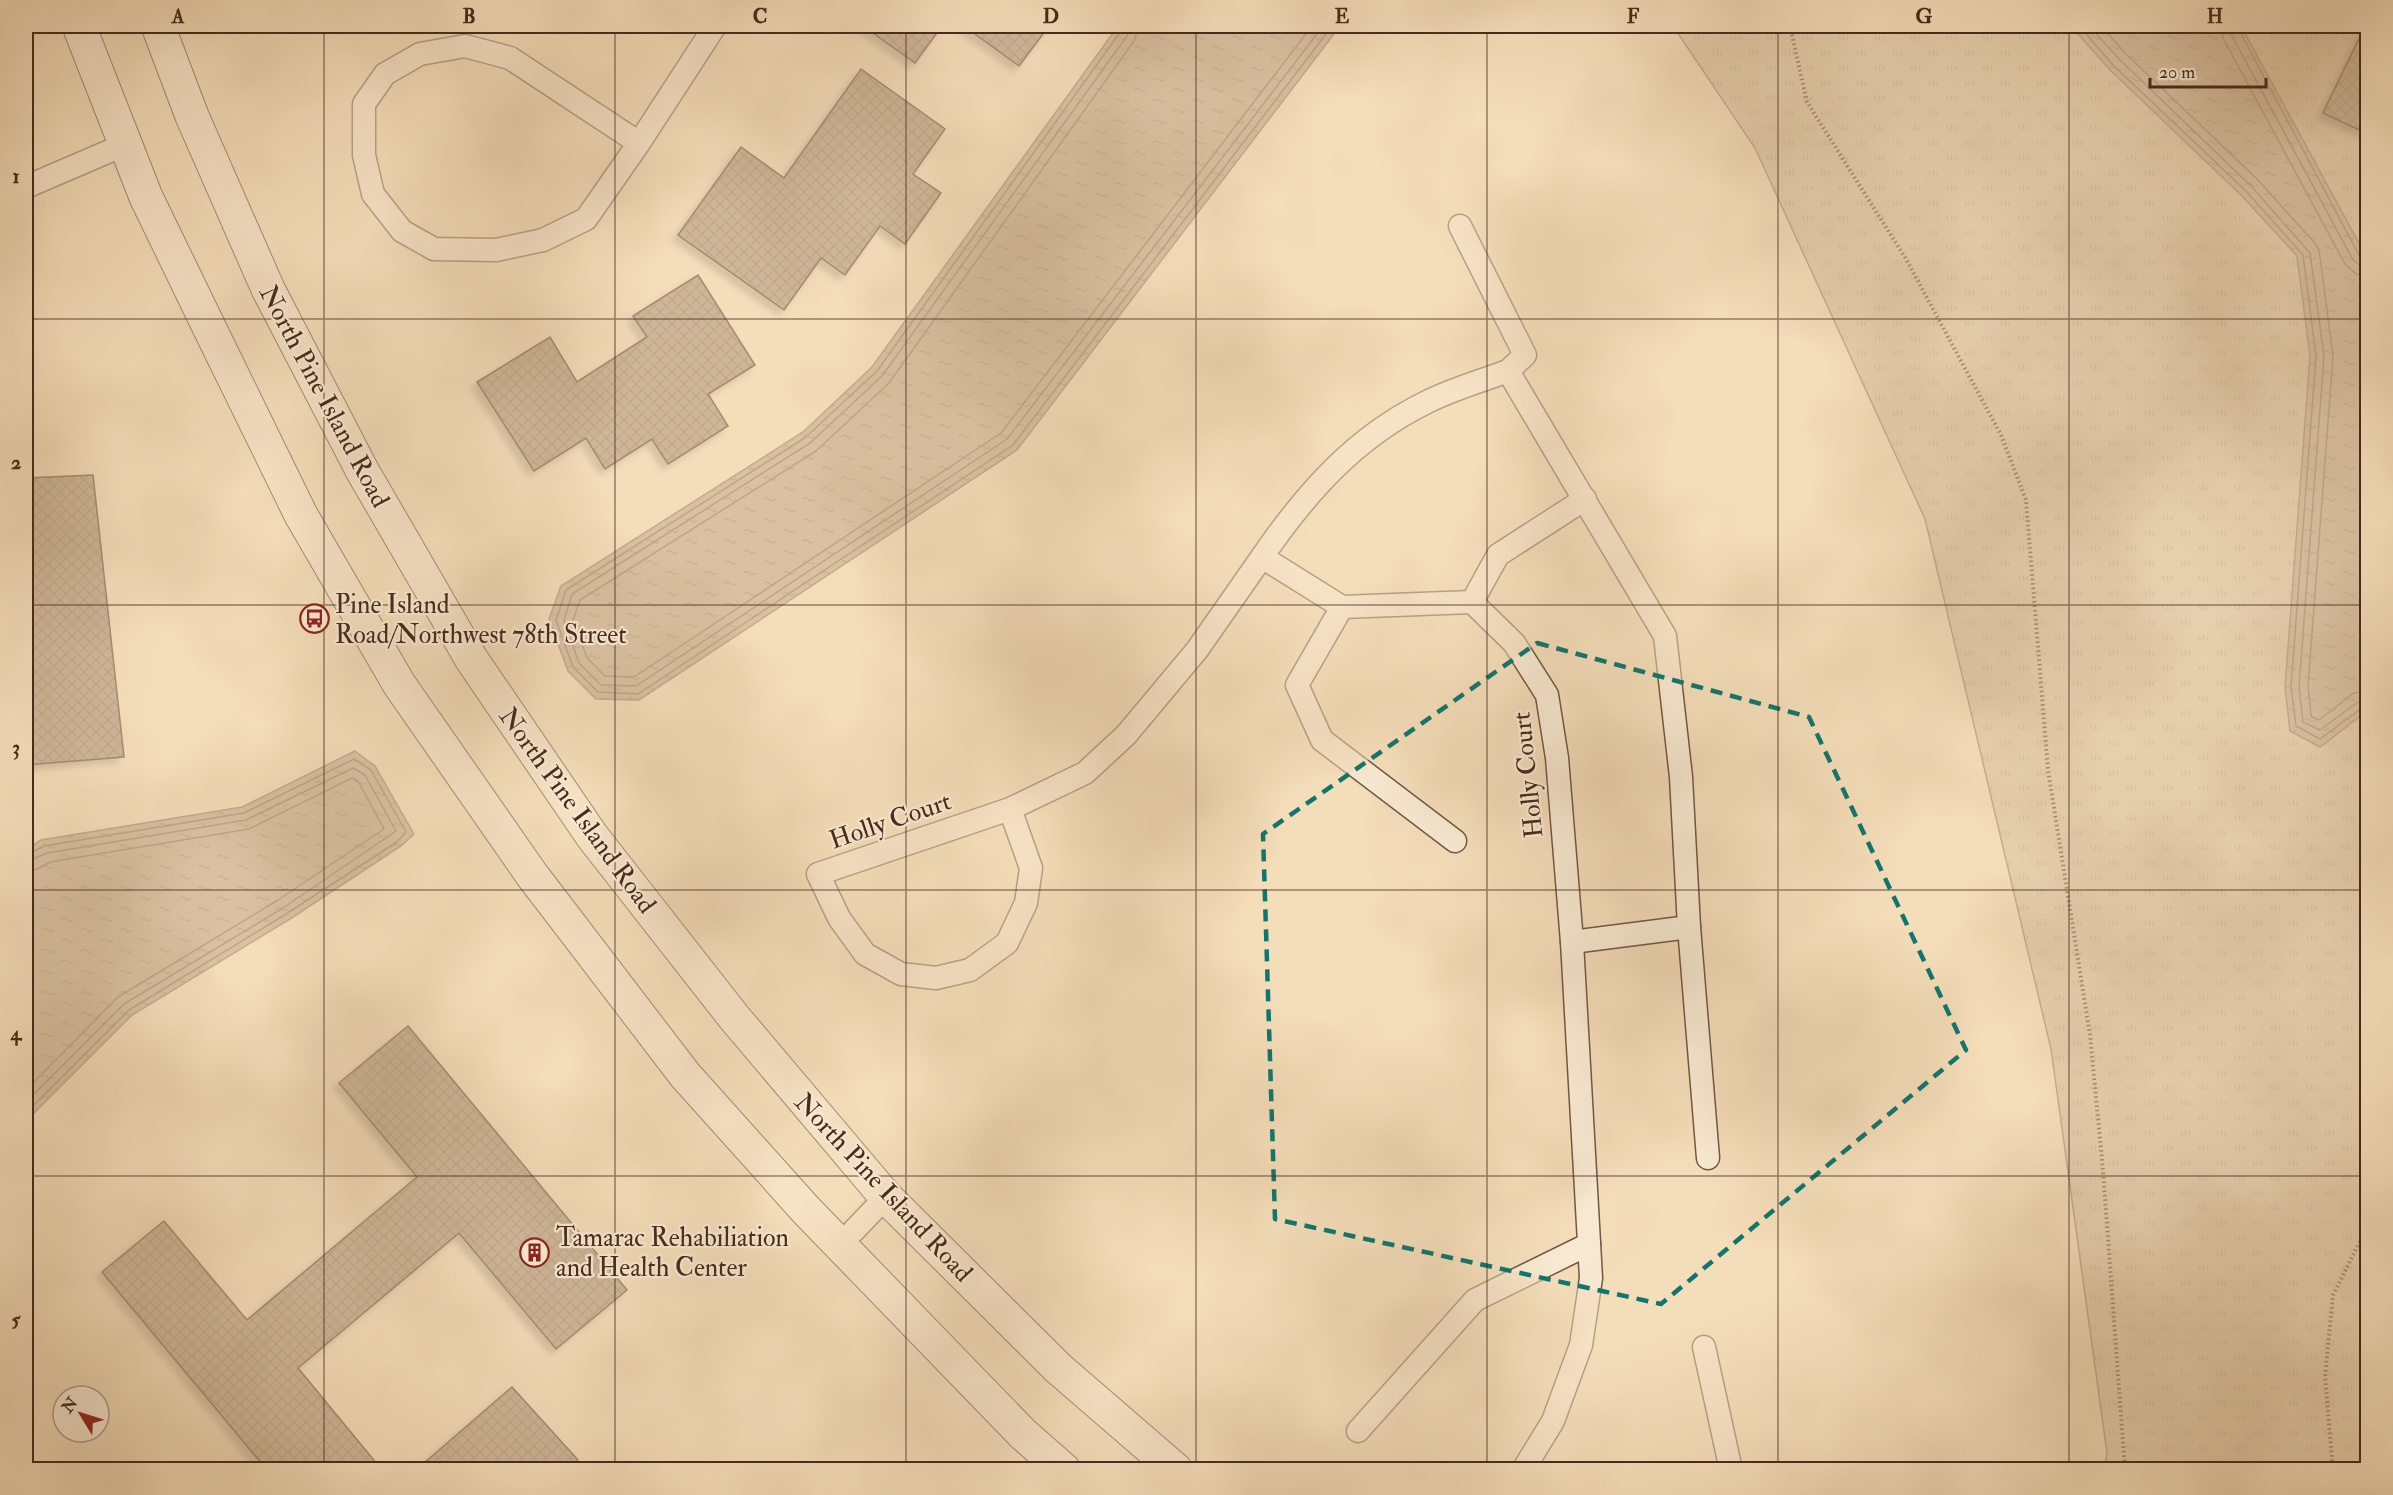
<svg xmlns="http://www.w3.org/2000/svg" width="2393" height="1495" font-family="'IM FELL Double Pica',serif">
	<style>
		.grass { fill: url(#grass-tufts); stroke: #8e745c; stroke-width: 1.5 }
		.water { fill: url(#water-ripples); stroke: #8b7159; stroke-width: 1.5 }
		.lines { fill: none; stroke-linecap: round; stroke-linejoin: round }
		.shore { stroke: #80654f; stroke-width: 1.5 }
		.building { fill: url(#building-cross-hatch); stroke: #462a1b; stroke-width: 1.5; filter: url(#shadow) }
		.service-casing { stroke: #725742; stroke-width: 25 }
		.secondary-casing { stroke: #462a1b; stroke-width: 35 }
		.path { stroke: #462a1b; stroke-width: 4; stroke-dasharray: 1.5 3; stroke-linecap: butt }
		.service { stroke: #f8e9d2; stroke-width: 22 }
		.secondary { stroke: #f8e9d2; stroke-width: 33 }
		.marked { fill: none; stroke: #0f766e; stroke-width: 4.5; stroke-dasharray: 12 8; stroke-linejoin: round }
		.grid { fill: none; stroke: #462a1b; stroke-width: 1.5; stroke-opacity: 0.55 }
		.labels { text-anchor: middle; stroke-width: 4.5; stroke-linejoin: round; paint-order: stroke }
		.street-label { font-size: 26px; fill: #462a1b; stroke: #f8e9d2 }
		.poi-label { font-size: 26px; fill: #462a1b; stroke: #f8e9d2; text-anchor: start }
		.neatline { fill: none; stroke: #462a1b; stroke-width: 2 }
		.grid-label { font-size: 20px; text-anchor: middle; font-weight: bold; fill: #462a1b }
	</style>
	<defs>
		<pattern id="grass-tufts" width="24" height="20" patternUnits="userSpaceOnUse" patternTransform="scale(1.5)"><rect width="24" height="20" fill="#d6bf9e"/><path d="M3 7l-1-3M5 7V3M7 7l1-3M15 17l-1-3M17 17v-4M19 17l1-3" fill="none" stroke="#b9a488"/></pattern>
		<pattern id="water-ripples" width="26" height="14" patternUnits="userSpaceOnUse" patternTransform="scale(1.5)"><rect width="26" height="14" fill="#b9a083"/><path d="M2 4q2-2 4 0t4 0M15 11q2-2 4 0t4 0" fill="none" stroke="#98836a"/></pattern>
		<pattern id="building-cross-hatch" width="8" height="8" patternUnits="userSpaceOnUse" patternTransform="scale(1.5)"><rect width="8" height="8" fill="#a0876d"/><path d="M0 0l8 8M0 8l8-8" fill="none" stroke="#846f59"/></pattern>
		<filter id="shadow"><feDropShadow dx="-5.5" dy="5.5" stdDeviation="3" flood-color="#0004"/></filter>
	</defs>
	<rect width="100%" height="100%" fill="#f4ddb9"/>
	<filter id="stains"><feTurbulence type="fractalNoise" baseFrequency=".00333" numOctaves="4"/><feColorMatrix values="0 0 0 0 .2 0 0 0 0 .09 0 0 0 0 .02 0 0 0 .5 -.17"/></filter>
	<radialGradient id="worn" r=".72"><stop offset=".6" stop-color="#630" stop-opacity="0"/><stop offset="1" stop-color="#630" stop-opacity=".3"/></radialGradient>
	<polygon class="grass" points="1673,26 2367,26 2367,1469 2104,1469 2107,1453 2051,1049 1925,519 1755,148"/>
	<g class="water">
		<polygon points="1118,26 1340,26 1017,450 639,700 596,699 568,671 549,619 561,586 803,432 872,367"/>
		<polygon points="2071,26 2241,26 2367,258 2367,711 2320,747 2290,731 2285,687 2310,356 2297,256 2241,195 2110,70"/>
		<polygon points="355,751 375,766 414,834 401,846 290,919 132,1015 26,1121 26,850 41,840 242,807"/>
	</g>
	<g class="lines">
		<g class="shore">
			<polyline points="1122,26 1121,31 877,371 806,437 566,590 556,620 573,667 598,692 638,694 1013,445 1332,26"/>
			<polyline points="1130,26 1127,36 882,376 810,443 572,594 564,620 579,663 601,685 636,686 1007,439 1323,26"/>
			<polyline points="1139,26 1134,41 889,383 816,451 580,600 573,620 587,658 605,676 634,677 1001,433 1312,26"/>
			<polyline points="2079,26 2114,66 2246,191 2303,255 2316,356 2291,687 2296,726 2320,739 2362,708 2368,707"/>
			<polyline points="2089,26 2120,60 2251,186 2310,253 2324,356 2299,687 2303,722 2320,730 2358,702 2368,700"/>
			<polyline points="2101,26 2126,54 2257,179 2314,242 2319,250 2333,356 2308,686 2311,716 2319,720 2354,693 2368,691"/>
			<polyline points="2220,26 2223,38 2345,264 2356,274 2368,276"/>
			<polyline points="2229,26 2231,34 2353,260 2360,265 2368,267"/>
			<polyline points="2237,26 2359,255 2368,259"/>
			<polyline points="26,855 44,846 244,813 354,759 371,770 406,832 397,842 286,914 129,1010 26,1113"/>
			<polyline points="26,862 47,853 246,820 353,768 365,775 396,831 283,908 124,1004 26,1102"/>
			<polyline points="26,871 37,869 50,862 249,829 352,778 358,781 384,829 278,900 118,997 26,1090"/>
		</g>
	</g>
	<g class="building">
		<polygon points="863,26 942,26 915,63"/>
		<polygon points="964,26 1049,26 1019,66"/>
		<polygon points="2365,26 2368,26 2368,134 2323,113"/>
		<polygon points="861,69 945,129 913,174 941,193 905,244 880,226 845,275 821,258 784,310 678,235 741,147 784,178"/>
		<polygon points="698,275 755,365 708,394 728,426 668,464 652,439 605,469 586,438 534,471 477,382 550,337 577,382 647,337 633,316"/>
		<polygon points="93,475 124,757 26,765 26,478"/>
		<polygon points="408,1026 627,1290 556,1349 459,1233 298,1368 382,1470 267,1470 102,1272 164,1221 247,1320 417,1177 339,1083"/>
		<polygon points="512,1387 578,1460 567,1470 416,1470"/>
	</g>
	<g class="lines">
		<defs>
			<g id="service">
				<polyline points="639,143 510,58 465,46 420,54 385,74 364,104 364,155 373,194 402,231 434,249 496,250 543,240 586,219 639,143 715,26"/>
				<polyline points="26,187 126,144"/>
				<polyline points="1460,226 1525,355 1508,371 1665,636 1681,777 1689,927 1572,942"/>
				<path d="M1262,557C1306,493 1355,437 1427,402C1453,389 1481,381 1508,371"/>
				<polyline points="1472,602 1498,555 1585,499"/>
				<polyline points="1342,607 1297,685 1322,740 1455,841"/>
				<polyline points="1010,809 1031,868 1026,903 1007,943 970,970 936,978 901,974 865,954 839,918 818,874 1010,809 1085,773 1126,735 1197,650 1262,557 1342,607 1472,602 1514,643 1547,695 1557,758 1572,942 1591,1278 1581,1345 1553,1421 1523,1470"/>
				<polyline points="1689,927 1708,1158"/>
				<polyline points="840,1245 886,1197"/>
				<polyline points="1704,1347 1731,1470"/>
				<polyline points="1358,1431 1475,1300 1589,1244"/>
			</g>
			<g id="secondary">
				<polyline points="79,26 146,197 209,327 301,515 399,684 532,875 685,1075 806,1210 1023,1434 1064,1470"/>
				<polyline points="158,26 192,116 268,289 363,472 472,660 592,836 733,1016 886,1197 1058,1368 1176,1470"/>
			</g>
		</defs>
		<use href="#service" class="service-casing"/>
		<use href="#secondary" class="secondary-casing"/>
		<g class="path">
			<polyline points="1790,26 1807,102 1906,259 2001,435 2026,500 2048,770 2090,1035 2103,1170 2125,1470"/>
			<polyline points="2333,1470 2325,1377 2333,1295 2368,1225"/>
		</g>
		<use href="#service" class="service"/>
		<use href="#secondary" class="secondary"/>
	</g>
	<path d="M0 0H2393V1495H0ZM1537,643L1809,717L1966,1050L1661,1304L1275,1219L1263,834Z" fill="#f4ddb9" fill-opacity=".55" fill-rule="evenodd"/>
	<path class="marked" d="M1537,643L1809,717L1966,1050L1661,1304L1275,1219L1263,834Z"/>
	<path class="grid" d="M324,26V1470M615,26V1470M906,26V1470M1196,26V1470M1487,26V1470M1778,26V1470M2069,26V1470M26,319H2368M26,605H2368M26,890H2368M26,1176H2368"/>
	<defs>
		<symbol id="bus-ring" viewBox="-11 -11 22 22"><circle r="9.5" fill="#f8e9d2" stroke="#8f2418" stroke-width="1.5"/><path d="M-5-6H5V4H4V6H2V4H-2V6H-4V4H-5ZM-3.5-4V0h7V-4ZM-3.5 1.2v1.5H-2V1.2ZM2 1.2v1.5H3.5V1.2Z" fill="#8f2418"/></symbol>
		<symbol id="building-ring" viewBox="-11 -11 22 22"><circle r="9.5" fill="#f8e9d2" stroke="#8f2418" stroke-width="1.5"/><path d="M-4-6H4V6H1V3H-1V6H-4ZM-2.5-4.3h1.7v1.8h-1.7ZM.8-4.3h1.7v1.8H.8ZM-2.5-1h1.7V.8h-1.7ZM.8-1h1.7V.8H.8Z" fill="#8f2418"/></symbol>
	</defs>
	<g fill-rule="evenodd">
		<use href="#bus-ring" x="298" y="602" width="33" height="33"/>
		<use href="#building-ring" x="518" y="1236" width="33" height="33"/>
	</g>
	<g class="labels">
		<g class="street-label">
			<text transform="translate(325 396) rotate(62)" y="9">North Pine Island Road</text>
			<text transform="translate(1527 775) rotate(-96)" y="9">Holly Court</text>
			<text transform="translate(578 810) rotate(54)" y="9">North Pine Island Road</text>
			<text transform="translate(890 820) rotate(-19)" y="9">Holly Court</text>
			<text transform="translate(884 1187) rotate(47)" y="9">North Pine Island Road</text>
		</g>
		<g class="poi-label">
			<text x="335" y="613">Pine Island<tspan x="335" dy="30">Road/Northwest 78th Street</tspan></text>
			<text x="556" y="1246">Tamarac Rehabiliation<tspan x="556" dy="30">and Health Center</tspan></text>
		</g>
	</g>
	<rect width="2393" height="1495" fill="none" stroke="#f4ddb9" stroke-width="66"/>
	<g transform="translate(81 1414) rotate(308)"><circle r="28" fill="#f8e9d2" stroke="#b19d89" stroke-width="1.5"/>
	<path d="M0-4.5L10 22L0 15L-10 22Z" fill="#8f2418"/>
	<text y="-9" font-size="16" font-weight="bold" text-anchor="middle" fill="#462a1b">N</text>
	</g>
	<path d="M2150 78v9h116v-9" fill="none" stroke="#462a1b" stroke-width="3"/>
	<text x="2159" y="78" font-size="18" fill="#462a1b" stroke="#f8e9d2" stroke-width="4.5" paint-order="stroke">20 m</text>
	<rect x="33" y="33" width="2327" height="1429" class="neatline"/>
	<g class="grid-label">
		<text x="178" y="23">A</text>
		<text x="469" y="23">B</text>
		<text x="760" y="23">C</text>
		<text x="1051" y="23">D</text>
		<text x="1342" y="23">E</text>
		<text x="1633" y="23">F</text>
		<text x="1924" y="23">G</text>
		<text x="2215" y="23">H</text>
		<text x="16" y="183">1</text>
		<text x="16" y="469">2</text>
		<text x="16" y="754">3</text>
		<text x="16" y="1040">4</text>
		<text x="16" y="1326">5</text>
	</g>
	<rect width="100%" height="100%" filter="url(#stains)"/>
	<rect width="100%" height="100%" fill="url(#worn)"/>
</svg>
